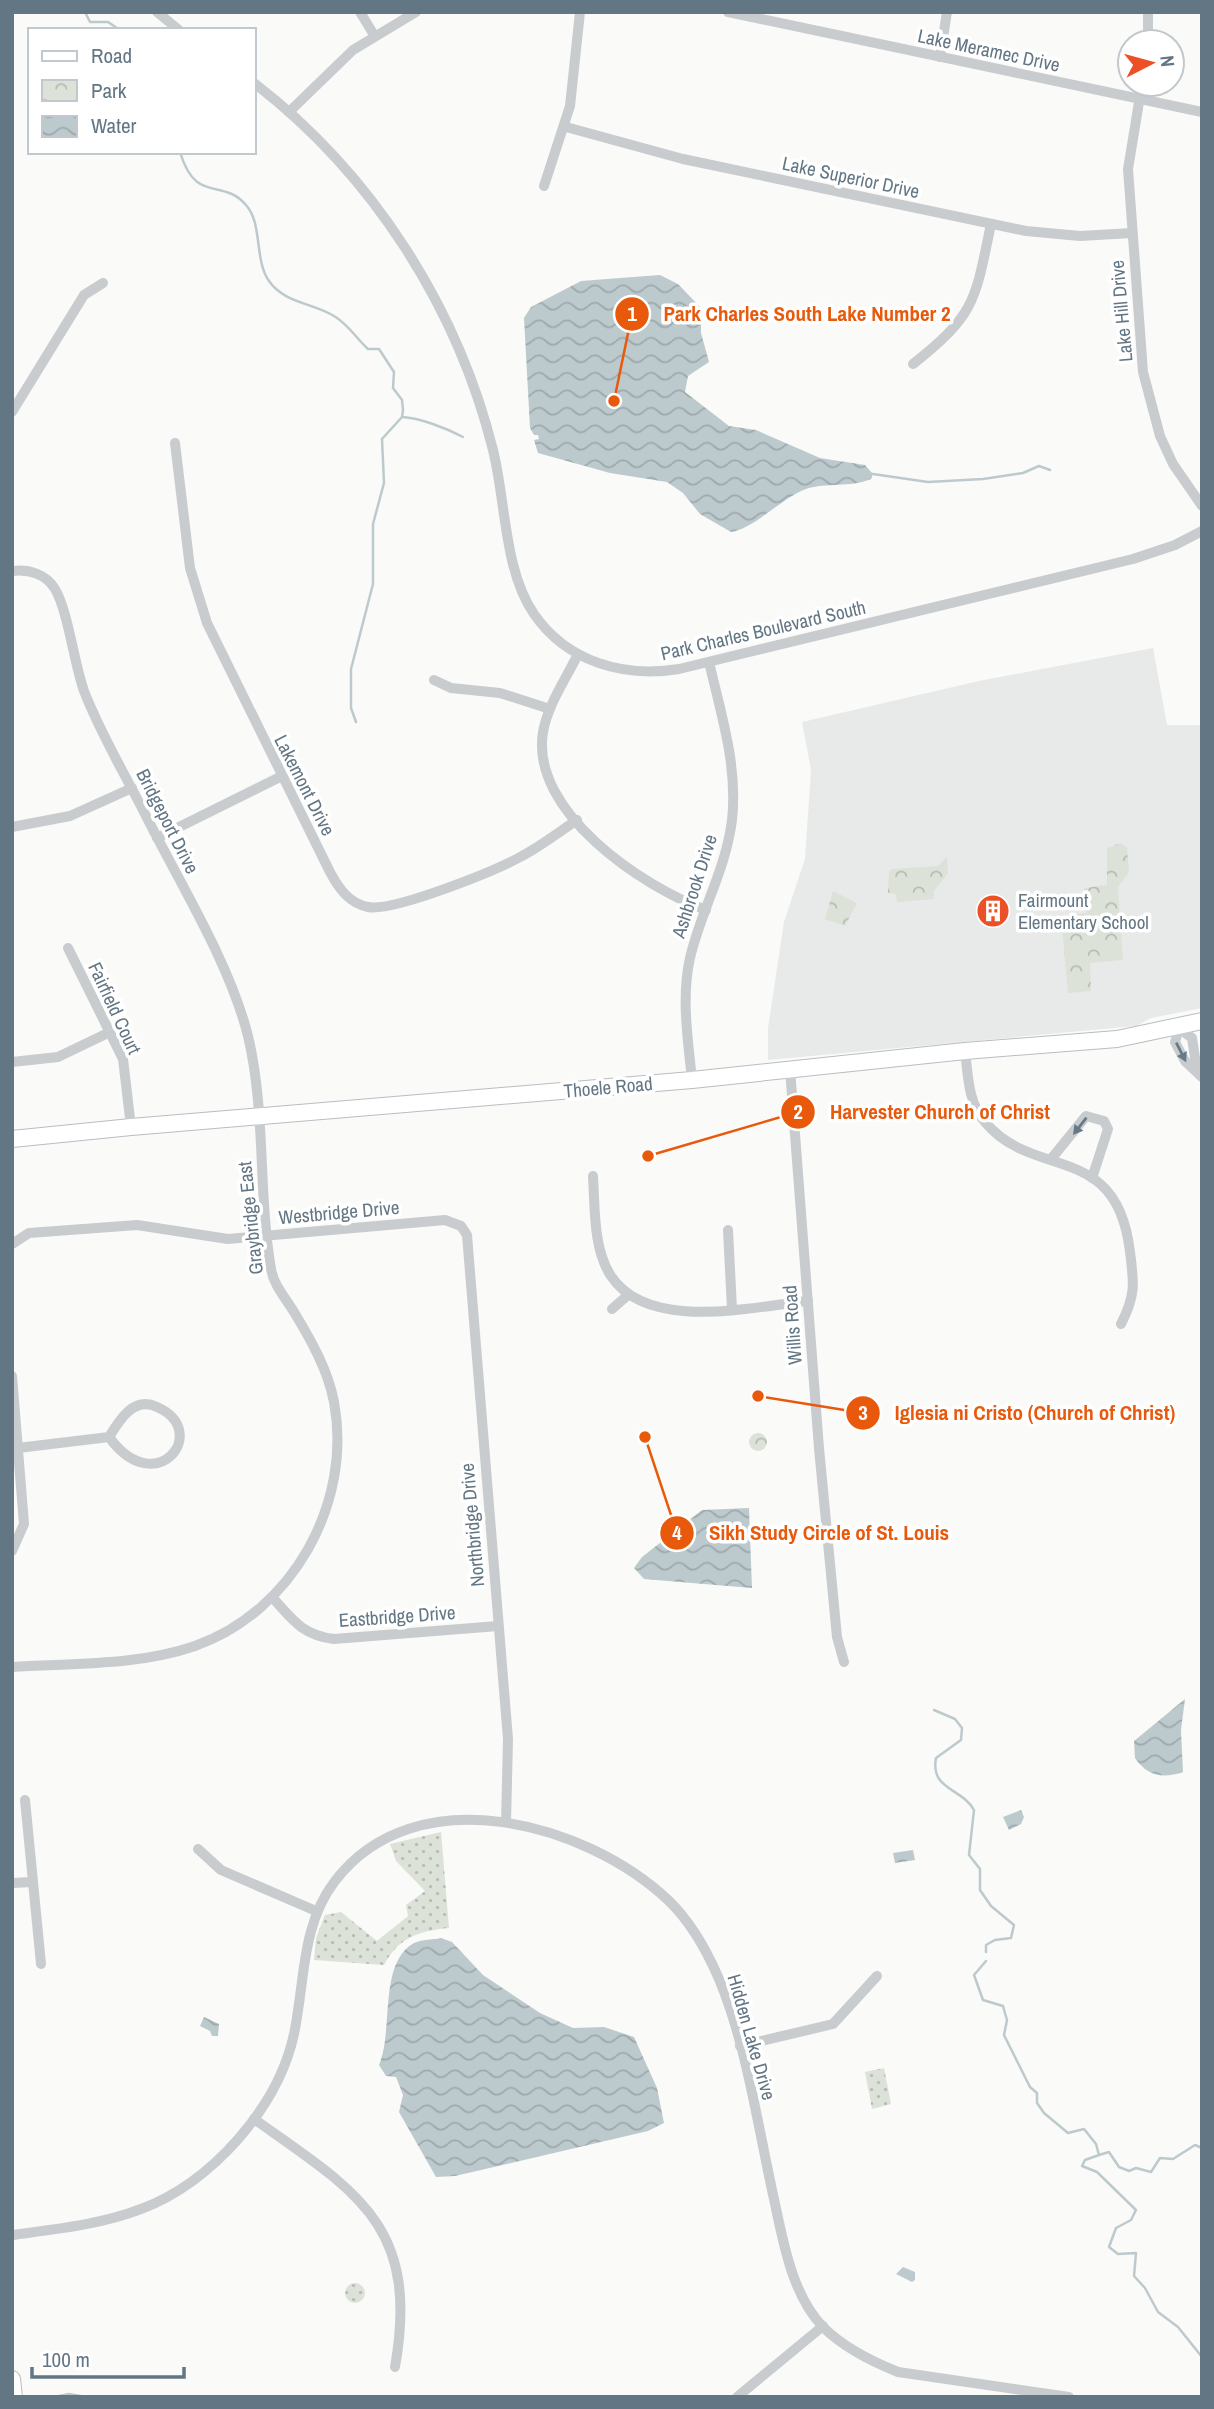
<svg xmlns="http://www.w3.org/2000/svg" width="1214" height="2409" font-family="'Archivo Narrow',sans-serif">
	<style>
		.built { fill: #e8e9e9 }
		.grass { fill: url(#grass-dots) }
		.park { fill: url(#park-crowns) }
		.water { fill: url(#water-waves) }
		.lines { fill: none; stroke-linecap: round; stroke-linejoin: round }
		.stream { stroke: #bdcacd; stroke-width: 2.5 }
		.secondary-casing { stroke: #b7bec2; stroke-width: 18 }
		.minor { stroke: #c8cccf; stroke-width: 10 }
		.secondary { stroke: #fff; stroke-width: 16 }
		.oneway { fill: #687a88 }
		.labels { text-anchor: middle; stroke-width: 7; stroke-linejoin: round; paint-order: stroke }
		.street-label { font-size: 19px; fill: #637684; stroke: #fff }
		.poi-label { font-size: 19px; fill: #637684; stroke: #fff; text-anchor: start }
		.leader { fill: none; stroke: #e8590c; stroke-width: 2.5 }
		.callout-dot { fill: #e8590c; stroke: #fff; stroke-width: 2.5 }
		.mark-label { font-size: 21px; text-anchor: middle; font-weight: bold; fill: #fff }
		.callout-label { font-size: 21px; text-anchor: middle; font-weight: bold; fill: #e8590c; stroke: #fff; stroke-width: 7; stroke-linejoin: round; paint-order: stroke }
	</style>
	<defs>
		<pattern id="grass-dots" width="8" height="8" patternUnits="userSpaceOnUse" patternTransform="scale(1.75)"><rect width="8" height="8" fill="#dce2d8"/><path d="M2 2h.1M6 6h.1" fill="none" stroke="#b6bcb5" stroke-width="1.8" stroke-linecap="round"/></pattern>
		<pattern id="park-crowns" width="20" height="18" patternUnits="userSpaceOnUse" patternTransform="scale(1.75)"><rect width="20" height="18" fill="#dce2d8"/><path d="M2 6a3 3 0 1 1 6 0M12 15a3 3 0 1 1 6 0" fill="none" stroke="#b6bcb5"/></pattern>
		<pattern id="water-waves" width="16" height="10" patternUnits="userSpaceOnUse" patternTransform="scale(1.75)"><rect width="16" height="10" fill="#bdcacd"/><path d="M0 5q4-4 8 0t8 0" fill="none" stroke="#9da9ac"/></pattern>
	</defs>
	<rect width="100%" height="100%" fill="#fafaf8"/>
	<polygon class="built" points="1153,648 1167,725 1202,725 1202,1008 1151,1018 1136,1026 768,1060 768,1028 784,922 805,859 811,770 802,722 979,681"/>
	<g class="grass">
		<path d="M441,1832L449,1928C419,1931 399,1937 384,1965L314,1960L316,1938L325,1915L341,1912L377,1941L408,1916L406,1905L425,1891L396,1861L390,1844Z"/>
		<polygon points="884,2068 891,2104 872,2109 865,2072"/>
		<circle cx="355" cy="2293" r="10"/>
	</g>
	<g class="park">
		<polygon points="1120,843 1127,847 1129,872 1118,887 1123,960 1090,963 1091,991 1068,993 1061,916 1086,913 1084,888 1107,885 1107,848"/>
		<polygon points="947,856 948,873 934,891 934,899 897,902 896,894 888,893 889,871 892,869 938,866"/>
		<polygon points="833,891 857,903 845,926 825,919"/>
		<circle cx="758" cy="1442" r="9"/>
	</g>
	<g class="water">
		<path d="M660,275L678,284L701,308V333L709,362L688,376L685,392L729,426L756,430L820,458L865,465L873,474L871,479C849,488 827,482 806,489C780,499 755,528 731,532L700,514L683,493L667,482L610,473L538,453L534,440L539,439L538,435H534L530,428L524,318L531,307L581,281Z"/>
		<polygon points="749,1508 752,1588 644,1579 634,1568 642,1557 702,1510"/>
		<path d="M1185,1699L1181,1730L1183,1772C1163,1779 1147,1776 1135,1758L1134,1741Z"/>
		<polygon points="1021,1810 1024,1817 1021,1824 1009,1830 1003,1817"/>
		<polygon points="913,1850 915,1860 895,1863 893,1853"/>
		<path d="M441,1938L452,1942L483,1975L540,2013L573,2028L604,2027L634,2037L657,2088L664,2123L648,2131L455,2176L436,2177L399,2112L403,2095L396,2077L386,2076L379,2065C394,2030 378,1963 414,1943C423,1939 432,1940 441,1938Z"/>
		<polygon points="204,2017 219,2024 218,2036 212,2036 210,2031 200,2026"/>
		<polygon points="903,2267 915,2272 915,2280 912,2282 896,2274"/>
	</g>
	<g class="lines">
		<g class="stream">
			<polyline points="85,12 90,22 108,22 120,30"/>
			<path d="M180,152C196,205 222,177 246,205C263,224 254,260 269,281C284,303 313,303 334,316C348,324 356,338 368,349H379L394,372L393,388L402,400L403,410L402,417L382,439L384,483L373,524V584L351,669V708L356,722"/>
			<path d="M402,417C420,418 446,428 463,437"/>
			<polyline points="873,474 928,482 983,479 1023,473 1039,466 1050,470"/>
			<path d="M934,1710L955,1719L962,1728L961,1740L936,1758C930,1790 962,1788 974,1810L969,1855L980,1869V1890L991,1906L1014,1925L1011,1938L995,1940L986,1945V1952"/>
			<polyline points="986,1961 974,1975 983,2000 1003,2006 1007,2020 1004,2035 1030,2087 1037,2093 1037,2103 1044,2113 1068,2133 1084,2129 1096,2144 1099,2155 1085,2160 1082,2166 1097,2172 1136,2210 1131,2220 1116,2228 1109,2247 1118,2254 1136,2253 1134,2276 1145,2288 1158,2312 1178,2327 1202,2357"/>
			<polyline points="1099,2155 1109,2152 1119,2167 1129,2171 1136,2168 1151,2172 1160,2158 1173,2159 1195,2145 1202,2148"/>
			<polyline points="54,2397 69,2394 86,2397"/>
		</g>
		<defs>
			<g id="secondary">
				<polyline points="12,1139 131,1127 692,1080 965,1051 1117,1039 1202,1021"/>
				<polyline points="12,2379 14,2397"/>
			</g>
		</defs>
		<use href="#secondary" class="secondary-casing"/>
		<g class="minor">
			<polyline points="157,12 179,30"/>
			<polyline points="360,12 374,35"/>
			<polyline points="728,12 1202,112"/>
			<polyline points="1148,42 1148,12"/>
			<polyline points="940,57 947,12"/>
			<path d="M254,83C372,174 457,306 493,450C506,502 504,571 534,614C567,662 624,678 679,669L1133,559L1175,545L1202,531"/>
			<polyline points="1142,84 1128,169 1143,372 1160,436 1173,464 1202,506"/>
			<polyline points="289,112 353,50 416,12"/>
			<polyline points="566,127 683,159 1026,231 1080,236 1132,233"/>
			<polyline points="544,186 570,106 580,12"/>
			<path d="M913,364C976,314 975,301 991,224"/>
			<polyline points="12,412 84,295 103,283"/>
			<path d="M175,443L190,568L207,623L330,872C339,889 349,903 368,907C394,912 497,870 522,856C541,846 559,832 577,820"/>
			<path d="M12,571C29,569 46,574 55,589C68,611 74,663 84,691C101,735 126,776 147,818C181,885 230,964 248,1036C266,1112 258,1193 271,1269C274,1286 285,1297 294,1312C311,1340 328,1370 334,1402C353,1503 292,1612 195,1646C137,1666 72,1663 12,1667"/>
			<path d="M578,654C566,679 548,704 543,732C530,812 643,887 706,910"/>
			<polyline points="434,680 451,688 500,693 550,709"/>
			<polyline points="12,827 70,816 132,788"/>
			<polyline points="157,838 282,776"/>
			<polyline points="68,948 123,1059 131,1127"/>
			<path d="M965,1051C968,1075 968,1103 985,1122C1034,1181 1117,1140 1130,1252C1134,1283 1136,1295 1121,1324"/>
			<polyline points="12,1062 58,1057 110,1032"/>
			<polyline points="790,1069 819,1448 837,1637 844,1662"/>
			<polyline points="1197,1071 1192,1038 1179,1028 1175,1042 1185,1061 1202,1077"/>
			<path d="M692,1080C688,1040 681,998 690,958C701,911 726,869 732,820C738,766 721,714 709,662"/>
			<polyline points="1052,1158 1086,1116 1104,1121 1108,1129 1092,1178"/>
			<path d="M593,1176C595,1207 593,1249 611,1276C648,1332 752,1307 808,1301"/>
			<polyline points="728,1230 732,1309"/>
			<polyline points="12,1244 29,1233 137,1225 228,1239 445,1220 461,1226 467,1235 508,1739 506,1822"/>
			<polyline points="612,1309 628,1295"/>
			<polyline points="12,1376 24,1524 12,1551"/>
			<path d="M18,1448L109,1437C120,1419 134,1396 157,1407C212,1431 156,1502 109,1437"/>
			<path d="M272,1597C293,1620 302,1635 334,1639L498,1626"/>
			<polyline points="25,1800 41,1964"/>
			<polyline points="198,1849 221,1870 316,1911"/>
			<polyline points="12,1883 32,1882"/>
			<polyline points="740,2046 833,2024 877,1976"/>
			<path d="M254,2119C357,2192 420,2225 395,2367"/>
			<path d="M12,2235C56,2229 99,2225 141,2209C211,2183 278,2108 294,2034C305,1982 301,1925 335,1881C415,1776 585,1822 668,1900C690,1921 707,1951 719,1979C747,2046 758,2128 774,2199C783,2241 792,2295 823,2327C843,2347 873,2362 898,2372L1069,2397"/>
			<polyline points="737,2397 823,2326"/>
		</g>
		<use href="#secondary" class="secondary"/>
	</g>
	<defs><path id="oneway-solid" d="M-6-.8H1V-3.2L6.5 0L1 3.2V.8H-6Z" transform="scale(1.75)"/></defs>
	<g class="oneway">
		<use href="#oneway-solid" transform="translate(1181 1052) rotate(63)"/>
		<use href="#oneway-solid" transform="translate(1080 1126) rotate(128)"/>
	</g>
	<defs>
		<symbol id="building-disc" viewBox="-11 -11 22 22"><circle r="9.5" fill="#ec5026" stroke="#fff"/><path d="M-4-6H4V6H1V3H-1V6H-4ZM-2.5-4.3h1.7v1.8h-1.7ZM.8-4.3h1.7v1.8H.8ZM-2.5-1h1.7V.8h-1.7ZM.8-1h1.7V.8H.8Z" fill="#fff"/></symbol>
	</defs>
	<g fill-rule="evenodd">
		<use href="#building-disc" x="974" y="892" width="38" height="38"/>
	</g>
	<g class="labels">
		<g class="street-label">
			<text transform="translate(989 50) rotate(12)" y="7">Lake Meramec Drive</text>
			<text transform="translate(851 177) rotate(12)" y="7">Lake Superior Drive</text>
			<text transform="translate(1121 311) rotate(-95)" y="7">Lake Hill Drive</text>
			<text transform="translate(763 630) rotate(-13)" y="7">Park Charles Boulevard South</text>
			<text transform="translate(305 785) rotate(63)" y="7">Lakemont Drive</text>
			<text transform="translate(168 821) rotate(63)" y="7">Bridgeport Drive</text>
			<text transform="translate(694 886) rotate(-72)" y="7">Ashbrook Drive</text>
			<text transform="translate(115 1008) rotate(65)" y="7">Fairfield Court</text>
			<text transform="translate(608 1087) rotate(-5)" y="7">Thoele Road</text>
			<text transform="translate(339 1212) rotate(-5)" y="7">Westbridge Drive</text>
			<text transform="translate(250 1218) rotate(-96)" y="7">Graybridge East</text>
			<text transform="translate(792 1325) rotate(-94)" y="7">Willis Road</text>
			<text transform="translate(472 1525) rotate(-95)" y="7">Northbridge Drive</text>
			<text transform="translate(397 1616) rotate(-4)" y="7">Eastbridge Drive</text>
			<text transform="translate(752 2037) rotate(74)" y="7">Hidden Lake Drive</text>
		</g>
		<g class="poi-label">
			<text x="1018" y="907">Fairmount<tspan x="1018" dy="22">Elementary School</tspan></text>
		</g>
	</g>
	<path class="leader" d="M614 401L632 314M648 1156L798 1112M758 1396L863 1413M645 1437L677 1533"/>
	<g class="callout-dot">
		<circle cx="614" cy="401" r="7"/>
		<circle cx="648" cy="1156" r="7"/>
		<circle cx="758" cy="1396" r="7"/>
		<circle cx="645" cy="1437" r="7"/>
		<circle cx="632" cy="314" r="18"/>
		<circle cx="798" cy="1112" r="18"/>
		<circle cx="863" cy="1413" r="18"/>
		<circle cx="677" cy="1533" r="18"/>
	</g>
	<g class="mark-label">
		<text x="632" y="321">1</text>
		<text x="798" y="1119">2</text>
		<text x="863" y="1420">3</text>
		<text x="677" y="1540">4</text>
	</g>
	<g class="callout-label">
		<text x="807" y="321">Park Charles South Lake Number 2</text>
		<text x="940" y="1119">Harvester Church of Christ</text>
		<text x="1035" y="1420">Iglesia ni Cristo (Church of Christ)</text>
		<text x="829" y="1540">Sikh Study Circle of St. Louis</text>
	</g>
	<rect width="1214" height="2409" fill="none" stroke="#637684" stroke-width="28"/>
	<rect x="28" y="28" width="228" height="126" fill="#ffffff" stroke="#c1c8ce" stroke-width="2"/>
	<rect x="42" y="51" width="35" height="10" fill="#ffffff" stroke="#c1c8ce" stroke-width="2"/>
	<text x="91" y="63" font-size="21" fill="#637684">Road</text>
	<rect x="42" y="80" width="35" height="21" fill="url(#park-crowns)" stroke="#c1c8ce" stroke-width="2"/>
	<text x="91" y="98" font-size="21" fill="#637684">Park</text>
	<rect x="42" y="116" width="35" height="21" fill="url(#water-waves)" stroke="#c1c8ce" stroke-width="2"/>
	<text x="91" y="133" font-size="21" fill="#637684">Water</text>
	<g transform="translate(1151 63) rotate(84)"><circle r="33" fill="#ffffff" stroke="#c1c8ce" stroke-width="2"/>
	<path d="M0-5L12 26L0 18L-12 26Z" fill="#ec5026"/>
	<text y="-10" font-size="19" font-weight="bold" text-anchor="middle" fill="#637684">N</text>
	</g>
	<path d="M32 2367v10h152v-10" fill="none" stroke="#637684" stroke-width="3.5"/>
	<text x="42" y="2367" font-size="21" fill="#637684" stroke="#ffffff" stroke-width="5" paint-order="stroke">100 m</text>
</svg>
